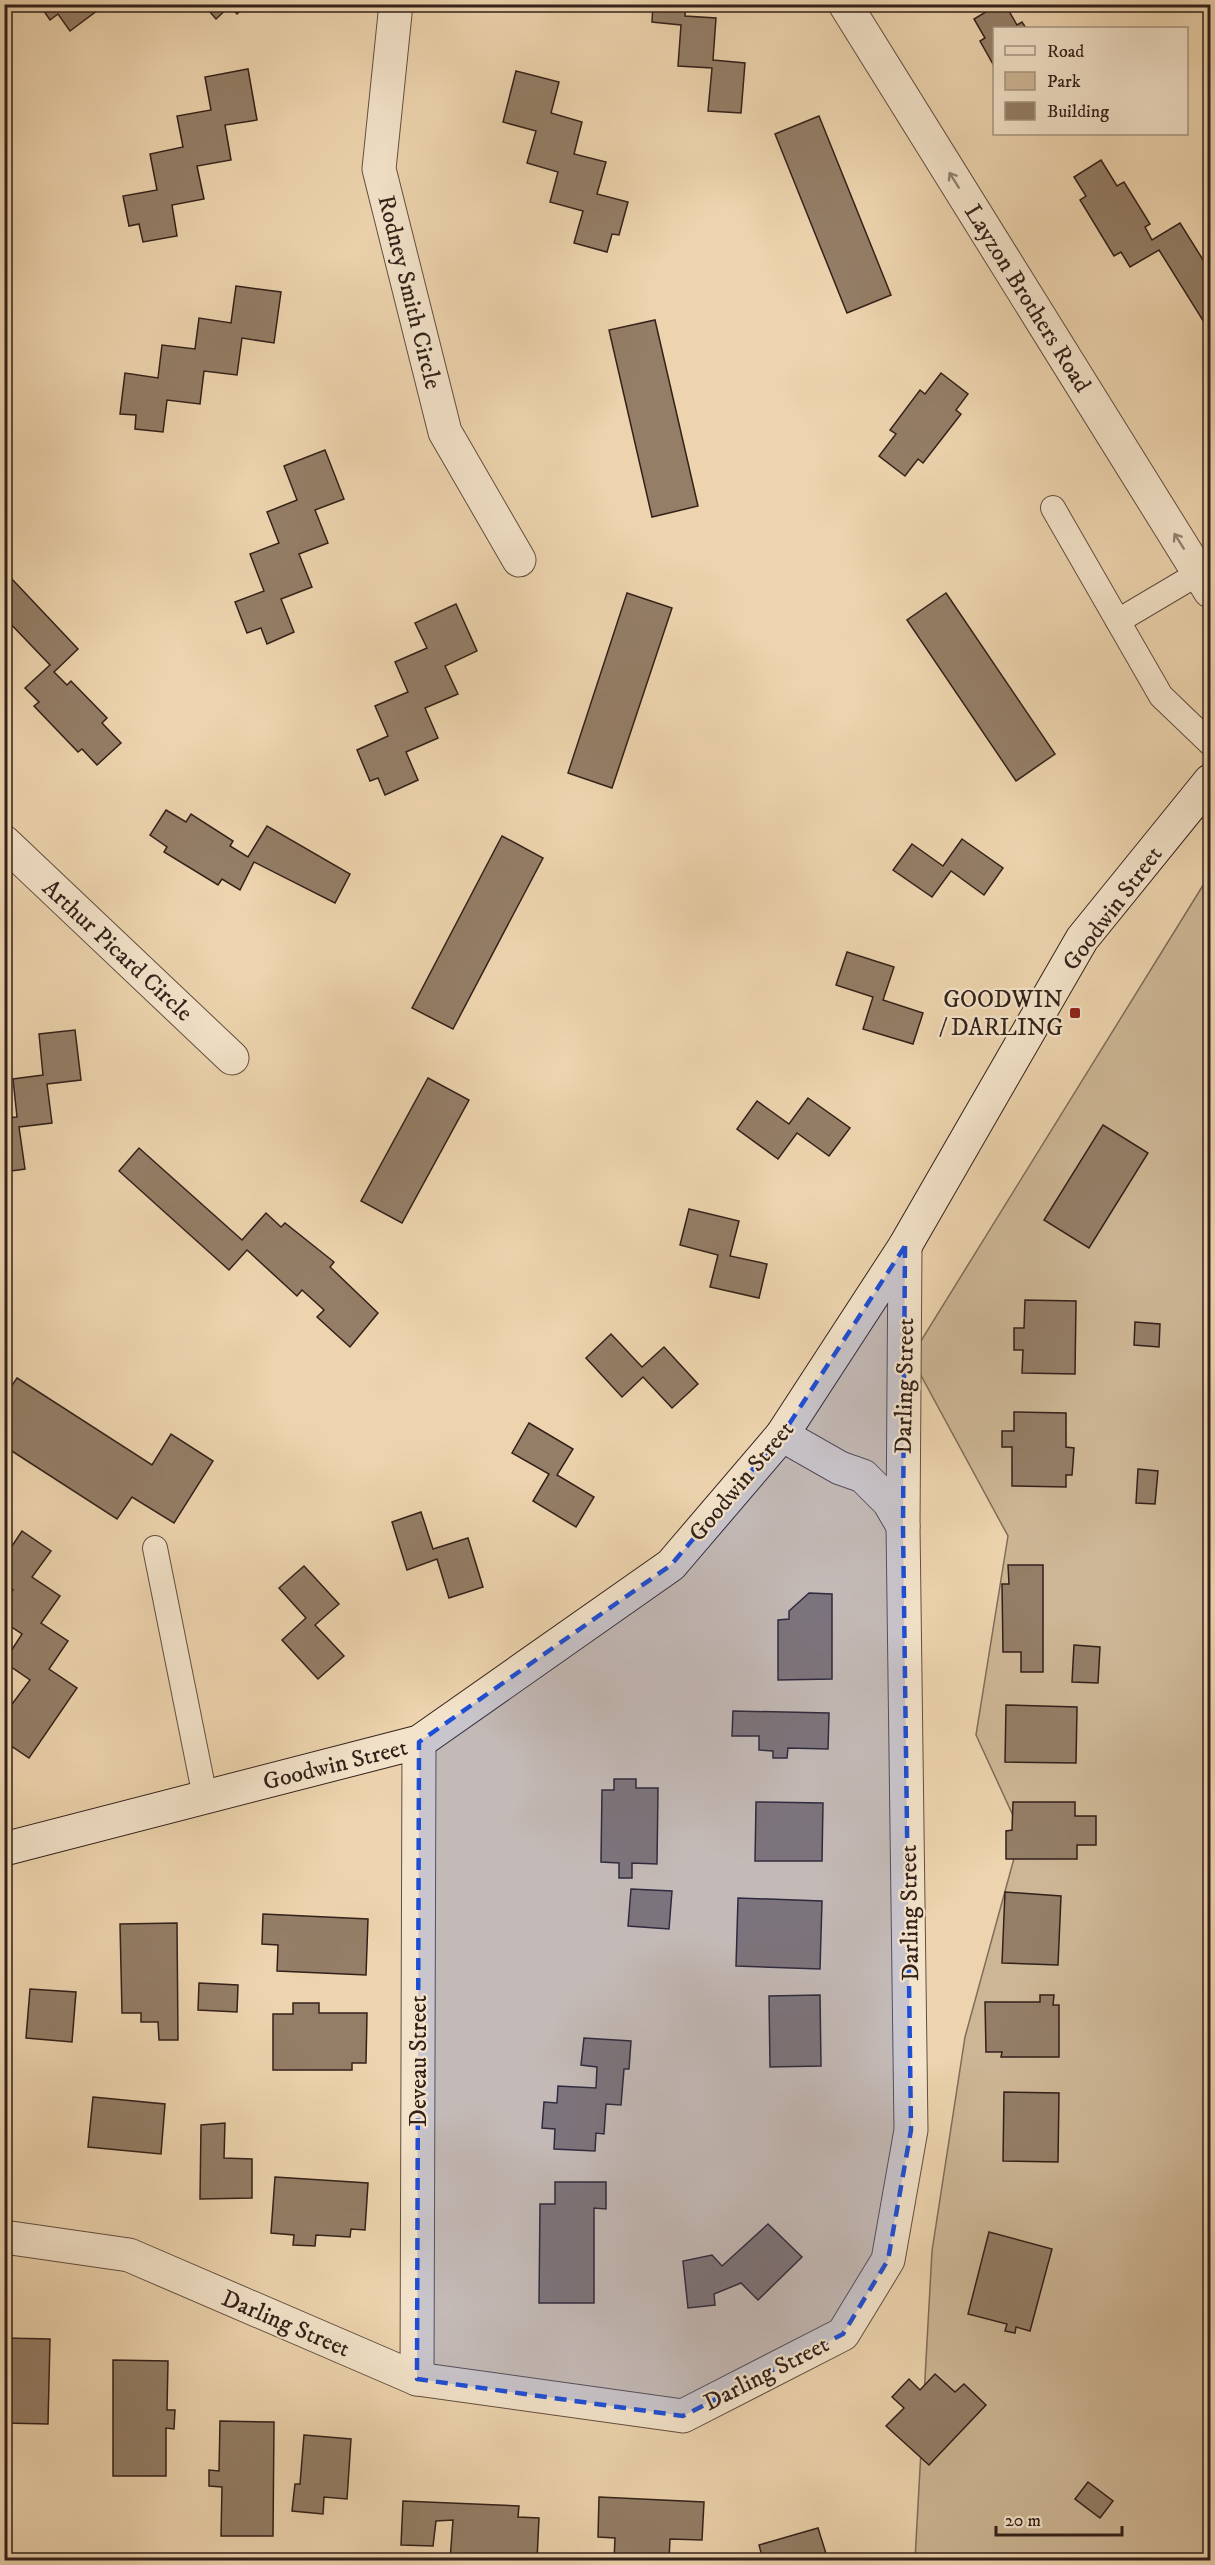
<svg xmlns="http://www.w3.org/2000/svg" width="1215" height="2565" font-family="'IM FELL DW Pica',serif">
	<style>
		.green { fill: #cdb695; stroke: #806c58; stroke-width: 1.5 }
		.building { fill: #947e67; stroke: #33211a; stroke-width: 1.5 }
		.lines { fill: none; stroke-linecap: round; stroke-linejoin: round }
		.service-casing { stroke: #624e3f; stroke-width: 26 }
		.minor-casing { stroke: #624e3f; stroke-width: 35 }
		.secondary-casing { stroke: #33211a; stroke-width: 35 }
		.service { stroke: #f3e3ca; stroke-width: 24 }
		.minor { stroke: #f3e3ca; stroke-width: 33 }
		.secondary { stroke: #f3e3ca; stroke-width: 33 }
		.oneway { stroke: #938272 }
		.marked { fill: #1d4ed8; fill-opacity: 0.2; stroke: #1d4ed8; stroke-width: 4.5; stroke-dasharray: 12 8; stroke-linejoin: round }
		.poi-dot { fill: #8f2418; stroke: #f3e3ca; stroke-width: 2 }
		.labels { text-anchor: middle; stroke-width: 4.5; stroke-linejoin: round; paint-order: stroke }
		.street-label { font-size: 24px; fill: #33211a; stroke: #f3e3ca }
		.poi-label { font-size: 24px; fill: #33211a; stroke: #f3e3ca; text-anchor: end }
	</style>
	<rect width="100%" height="100%" fill="#edd4ae"/>
	<filter id="stains"><feTurbulence type="fractalNoise" baseFrequency=".00333" numOctaves="4"/><feColorMatrix values="0 0 0 0 .2 0 0 0 0 .09 0 0 0 0 .02 0 0 0 .5 -.17"/></filter>
	<radialGradient id="worn" r=".72"><stop offset=".6" stop-color="#630" stop-opacity="0"/><stop offset="1" stop-color="#630" stop-opacity=".3"/></radialGradient>
	<polygon class="green" points="1210,874 1210,2560 915,2560 932,2251 965,2037 1021,1833 976,1735 1008,1536 911,1357"/>
	<g class="building">
		<polygon points="39,4 94,4 98,10 70,31 58,14 50,20"/>
		<polygon points="203,4 248,4 237,14 230,6 216,19"/>
		<polygon points="653,4 686,4 685,16 716,18 713,60 745,63 741,113 708,111 712,68 678,66 681,25 652,22"/>
		<polygon points="999,4 1005,4 1017,25 1022,22 1026,28 994,28 994,66 980,41 985,38 974,19"/>
		<polygon points="248,69 257,120 225,125 231,160 197,166 204,199 172,205 177,236 143,242 139,224 129,226 123,196 157,190 150,154 183,147 177,116 211,110 205,77"/>
		<polygon points="516,71 559,82 551,113 582,122 574,154 606,162 597,194 628,202 619,235 612,234 607,252 574,243 583,211 550,202 558,172 527,163 536,131 503,122"/>
		<polygon points="819,116 891,295 847,313 775,134"/>
		<polygon points="1101,160 1117,186 1124,182 1150,224 1145,227 1152,240 1180,223 1210,271 1210,325 1207,327 1159,250 1130,267 1121,252 1114,256 1080,200 1086,196 1074,177"/>
		<polygon points="236,286 281,292 274,343 242,338 237,375 204,371 200,404 167,400 163,432 135,429 136,415 120,414 125,373 158,378 162,345 195,349 199,318 231,323"/>
		<polygon points="655,320 698,506 652,517 609,330"/>
		<polygon points="941,373 968,394 956,410 961,414 923,463 918,459 905,476 879,456 896,434 890,430 920,390 925,394"/>
		<polygon points="325,450 344,499 315,510 328,543 299,554 312,587 281,599 294,632 267,644 261,628 247,633 235,602 264,591 250,554 279,543 267,512 297,500 284,466"/>
		<polygon points="10,577 78,649 54,672 67,685 71,681 107,718 102,723 121,743 97,765 82,749 78,752 34,706 39,702 25,688 50,665 4,617 4,582"/>
		<polygon points="627,593 672,608 612,788 568,773"/>
		<polygon points="946,593 1055,754 1016,781 907,620"/>
		<polygon points="456,604 477,651 445,666 458,694 425,708 438,738 406,752 418,780 385,795 378,778 370,781 357,750 388,736 375,706 408,692 395,662 427,648 415,623"/>
		<polygon points="166,810 186,822 191,814 233,841 230,846 248,857 267,826 350,874 335,903 254,862 240,890 222,879 218,885 164,852 167,847 150,835"/>
		<polygon points="502,836 543,858 453,1029 412,1008"/>
		<polygon points="962,839 1003,868 984,895 951,871 932,897 893,870 912,844 943,866"/>
		<polygon points="847,952 894,967 883,1000 923,1013 913,1044 863,1029 873,997 836,985"/>
		<polygon points="75,1030 81,1080 47,1084 52,1123 19,1127 25,1169 4,1172 4,1118 17,1117 13,1079 43,1075 39,1034"/>
		<polygon points="428,1078 469,1100 402,1223 361,1201"/>
		<polygon points="808,1098 850,1128 829,1156 797,1133 778,1159 737,1129 757,1101 789,1124"/>
		<polygon points="1103,1125 1148,1153 1089,1248 1044,1220"/>
		<polygon points="139,1148 242,1240 266,1213 281,1227 285,1223 334,1262 330,1267 378,1313 350,1347 317,1317 324,1310 302,1290 297,1296 247,1250 229,1270 119,1171"/>
		<polygon points="689,1209 739,1221 730,1256 767,1264 759,1298 710,1287 718,1255 680,1245"/>
		<polygon points="1025,1300 1076,1301 1075,1374 1022,1373 1023,1350 1014,1350 1014,1328 1024,1328"/>
		<polygon points="1135,1322 1160,1324 1159,1347 1134,1345"/>
		<polygon points="611,1334 642,1367 664,1347 698,1384 672,1408 643,1377 622,1397 586,1358"/>
		<polygon points="17,1378 152,1465 171,1434 213,1461 174,1523 132,1497 117,1519 4,1446 4,1397"/>
		<polygon points="1014,1412 1066,1413 1066,1447 1074,1448 1072,1475 1066,1475 1066,1487 1012,1486 1012,1447 1002,1447 1002,1431 1014,1431"/>
		<polygon points="529,1423 573,1449 557,1475 594,1497 576,1527 533,1501 549,1474 512,1453"/>
		<polygon points="1138,1469 1158,1471 1155,1504 1136,1503"/>
		<polygon points="421,1512 433,1549 468,1538 483,1587 449,1598 437,1559 407,1570 392,1522"/>
		<polygon points="22,1531 51,1551 32,1577 60,1596 41,1623 68,1641 49,1669 77,1688 29,1758 4,1741 4,1715 30,1680 4,1662 22,1634 4,1622 4,1602 13,1590 4,1584 4,1541 12,1546"/>
		<polygon points="1008,1565 1043,1565 1043,1672 1021,1672 1021,1652 1003,1652 1002,1584 1009,1584"/>
		<polygon points="304,1566 339,1604 315,1625 344,1656 318,1679 282,1640 306,1618 279,1588"/>
		<polygon points="809,1593 832,1594 832,1679 778,1680 778,1620 789,1619 789,1611"/>
		<polygon points="1074,1645 1100,1647 1098,1683 1072,1682"/>
		<polygon points="1006,1705 1077,1707 1076,1763 1005,1762"/>
		<polygon points="733,1711 829,1713 828,1749 788,1748 787,1758 773,1758 773,1751 759,1750 759,1736 732,1736"/>
		<polygon points="614,1779 636,1779 636,1788 658,1788 657,1864 632,1863 632,1878 619,1878 619,1863 601,1862 602,1790 614,1790"/>
		<polygon points="756,1802 823,1803 822,1861 755,1861"/>
		<polygon points="1013,1802 1075,1802 1075,1816 1096,1816 1096,1845 1077,1845 1077,1859 1006,1859 1006,1831 1012,1830"/>
		<polygon points="631,1889 672,1891 669,1929 628,1926"/>
		<polygon points="1005,1892 1061,1896 1058,1965 1002,1963"/>
		<polygon points="738,1898 822,1901 820,1969 736,1966"/>
		<polygon points="263,1914 368,1919 366,1975 277,1971 278,1945 262,1944"/>
		<polygon points="177,1923 178,2040 159,2040 158,2022 141,2022 141,2013 122,2013 120,1924"/>
		<polygon points="199,1983 238,1985 237,2012 198,2010"/>
		<polygon points="30,1989 76,1992 72,2042 26,2038"/>
		<polygon points="820,1995 821,2066 770,2067 769,1996"/>
		<polygon points="1040,1995 1054,1995 1053,2005 1059,2005 1059,2057 1001,2057 1002,2052 986,2052 985,2002 1040,2002"/>
		<polygon points="293,2003 319,2003 319,2013 367,2013 366,2063 352,2063 352,2070 273,2070 273,2014 293,2014"/>
		<polygon points="584,2038 631,2041 629,2069 624,2069 621,2105 606,2104 604,2134 596,2133 595,2151 554,2149 555,2129 542,2128 544,2102 557,2103 558,2086 596,2088 597,2067 581,2065"/>
		<polygon points="1004,2092 1059,2093 1058,2162 1003,2161"/>
		<polygon points="93,2097 165,2104 161,2154 88,2147"/>
		<polygon points="225,2123 224,2158 252,2159 252,2198 200,2199 201,2125"/>
		<polygon points="275,2177 368,2183 365,2230 351,2229 350,2237 316,2235 315,2246 293,2245 294,2235 271,2233"/>
		<polygon points="555,2182 606,2182 606,2209 594,2208 594,2303 539,2303 540,2204 555,2204"/>
		<polygon points="768,2224 802,2257 758,2300 741,2283 714,2294 715,2305 688,2308 683,2261 712,2255 722,2266"/>
		<polygon points="989,2232 1052,2249 1030,2331 1016,2327 1015,2333 1005,2331 1007,2324 968,2314"/>
		<polygon points="4,2338 50,2339 48,2424 4,2423"/>
		<polygon points="113,2360 168,2361 167,2410 175,2410 174,2429 166,2428 166,2476 113,2476"/>
		<polygon points="935,2374 955,2392 964,2384 986,2405 929,2465 886,2426 904,2408 892,2397 909,2379 920,2390"/>
		<polygon points="220,2421 274,2422 273,2536 221,2536 222,2487 209,2486 209,2470 219,2471"/>
		<polygon points="304,2435 351,2439 347,2499 324,2497 323,2514 292,2511 295,2484 300,2484"/>
		<polygon points="1088,2482 1113,2501 1100,2518 1075,2499"/>
		<polygon points="599,2497 704,2502 702,2540 670,2539 669,2560 614,2560 615,2538 598,2537"/>
		<polygon points="403,2501 519,2506 518,2517 539,2518 537,2560 450,2560 453,2520 436,2521 433,2546 401,2545"/>
		<polygon points="818,2528 828,2560 763,2560 759,2545"/>
	</g>
	<g class="lines">
		<defs>
			<g id="service">
				<polyline points="1053,508 1161,696 1210,743"/>
				<polyline points="1118,621 1199,573"/>
				<polyline points="155,1548 205,1797"/>
			</g>
			<g id="minor">
				<polyline points="396,4 379,169 445,432 519,560"/>
				<polyline points="845,4 1210,591"/>
				<polyline points="4,842 232,1058"/>
				<polyline points="782,1435 840,1468 863,1476 889,1502 903,1526"/>
				<polyline points="4,2237 129,2255 417,2379 683,2416 843,2334 888,2260 911,2130 903,1526 905,1246"/>
				<polyline points="417,2379 419,1742"/>
			</g>
			<polyline id="secondary" points="4,1849 419,1742 671,1565 782,1435 905,1246 1082,939 1210,781"/>
		</defs>
		<use href="#service" class="service-casing"/>
		<use href="#minor" class="minor-casing"/>
		<use href="#secondary" class="secondary-casing"/>
		<use href="#service" class="service"/>
		<use href="#minor" class="minor"/>
		<use href="#secondary" class="secondary"/>
	</g>
	<defs><path id="oneway-shaft" d="M-6 0H5M1.5-3L5.5 0L1.5 3" fill="none" stroke-width="1.6" stroke-linecap="round" stroke-linejoin="round" transform="scale(1.5)"/></defs>
	<g class="oneway">
		<use href="#oneway-shaft" transform="translate(954 180) rotate(-122)"/>
		<use href="#oneway-shaft" transform="translate(1179 541) rotate(-122)"/>
	</g>
	<path class="marked" d="M905,1246L903,1526L911,2130L888,2260L843,2334L683,2416L417,2379L419,1742L671,1565L782,1435Z"/>
	<rect class="poi-dot" x="1069" y="1007" width="12" height="12" rx="3"/>
	<g class="labels">
		<g class="street-label">
			<text transform="translate(410 292) rotate(76)" y="8">Rodney Smith Circle</text>
			<text transform="translate(1028 298) rotate(58)" y="8">Layzon Brothers Road</text>
			<text transform="translate(1112 908) rotate(-53)" y="8">Goodwin Street</text>
			<text transform="translate(118 950) rotate(43)" y="8">Arthur Picard Circle</text>
			<text transform="translate(904 1386) rotate(-89)" y="8">Darling Street</text>
			<text transform="translate(741 1481) rotate(-50)" y="8">Goodwin Street</text>
			<text transform="translate(335 1764) rotate(-14)" y="8">Goodwin Street</text>
			<text transform="translate(909 1913) rotate(-91)" y="8">Darling Street</text>
			<text transform="translate(418 2061) rotate(-90)" y="8">Deveau Street</text>
			<text transform="translate(286 2323) rotate(23)" y="8">Darling Street</text>
			<text transform="translate(766 2373) rotate(-27)" y="8">Darling Street</text>
		</g>
		<g class="poi-label">
			<text x="1063" y="1007">GOODWIN<tspan x="1063" dy="28">/ DARLING</tspan></text>
		</g>
	</g>
	<rect width="1215" height="2565" fill="none" stroke="#edd4ae" stroke-width="24"/>
	<rect x="6" y="6" width="1203" height="2553" fill="none" stroke="#33211a" stroke-width="3"/>
	<rect x="12" y="12" width="1191" height="2541" fill="none" stroke="#33211a" stroke-width="1.5"/>
	<rect x="993" y="27" width="195" height="108" fill="#f3e3ca" stroke="#a69584" stroke-width="1.5"/>
	<rect x="1005" y="46" width="30" height="9" fill="#f3e3ca" stroke="#a69584" stroke-width="1.5"/>
	<text x="1047" y="57" font-size="18" fill="#33211a">Road</text>
	<rect x="1005" y="72" width="30" height="18" fill="#cdb695" stroke="#a69584" stroke-width="1.5"/>
	<text x="1047" y="87" font-size="18" fill="#33211a">Park</text>
	<rect x="1005" y="102" width="30" height="18" fill="#947e67" stroke="#a69584" stroke-width="1.5"/>
	<text x="1047" y="117" font-size="18" fill="#33211a">Building</text>
	<path d="M996 2526v9h126v-9" fill="none" stroke="#33211a" stroke-width="3"/>
	<text x="1005" y="2526" font-size="18" fill="#33211a" stroke="#f3e3ca" stroke-width="4.5" paint-order="stroke">20 m</text>
	<rect width="100%" height="100%" filter="url(#stains)"/>
	<rect width="100%" height="100%" fill="url(#worn)"/>
</svg>
